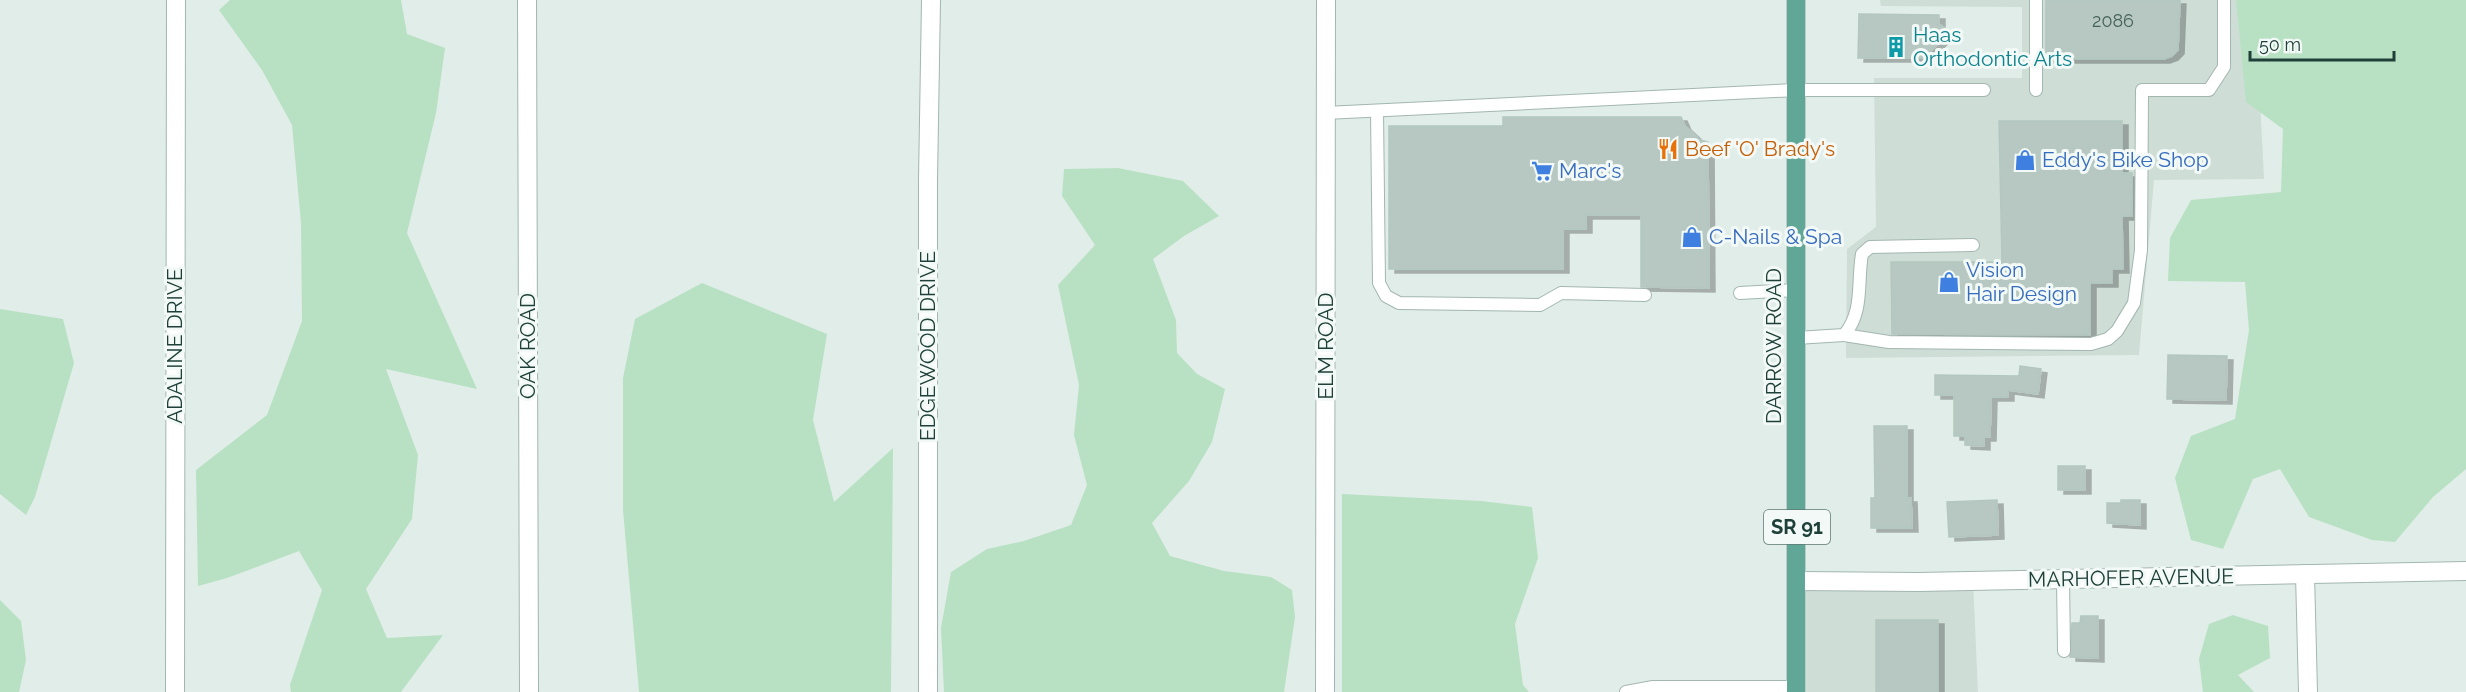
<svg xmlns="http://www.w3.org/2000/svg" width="2466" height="692" font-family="Raleway,sans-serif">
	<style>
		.built { fill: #cfddd7 }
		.green { fill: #b8e1c4 }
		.building { fill: #b6c8c1; stroke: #b3c7c0; stroke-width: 1.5; filter: url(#shadow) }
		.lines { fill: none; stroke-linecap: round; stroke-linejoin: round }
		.service-casing { stroke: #a3b6b0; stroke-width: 14 }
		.minor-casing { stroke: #a3b6b0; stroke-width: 20 }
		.primary-casing { stroke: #c0cac7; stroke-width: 20 }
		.service { stroke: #fff; stroke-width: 12 }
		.minor { stroke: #fff; stroke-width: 18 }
		.primary { stroke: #61a798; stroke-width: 18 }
		.labels { text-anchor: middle; stroke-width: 6; stroke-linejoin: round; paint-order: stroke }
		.number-label { font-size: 18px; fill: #45625a }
		.shield { fill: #f2f9f6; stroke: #5e7871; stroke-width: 1.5 }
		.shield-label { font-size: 20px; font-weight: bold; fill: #1f4038 }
		.culture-label { font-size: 21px; fill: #0d838f; stroke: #f2f9f6; text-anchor: start }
		.food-label { font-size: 21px; fill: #c56008; stroke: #f2f9f6; text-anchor: start }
		.shop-label { font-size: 21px; fill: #366cbe; stroke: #f2f9f6; text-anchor: start }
		.street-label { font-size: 21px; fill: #1f4038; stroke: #f2f9f6 }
	</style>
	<defs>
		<filter id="shadow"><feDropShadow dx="6" dy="4" stdDeviation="0" flood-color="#0004"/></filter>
	</defs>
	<rect width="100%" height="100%" fill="#e1ede8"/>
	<g class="built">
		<polygon points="1880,0 2255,0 2264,179 2154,180 2139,355 1846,358 1847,249 1876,227 1874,78 2022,78 2022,7 1881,6"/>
		<polygon points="1788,579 1973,581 1978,692 1795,692"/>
	</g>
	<g class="green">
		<polygon points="230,0 401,0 407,34 445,48 436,113 407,233 477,389 386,369 418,455 412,519 366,589 387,638 443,635 401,692 291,692 290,685 322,590 299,551 227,578 198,586 196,470 267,415 302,321 301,223 292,125 262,70 219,10"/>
		<polygon points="2236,0 2466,0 2466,469 2433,497 2395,542 2372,540 2309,517 2280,469 2253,479 2223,549 2191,540 2175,478 2191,436 2235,419 2249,330 2245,282 2168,281 2170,238 2191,200 2281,192 2283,129 2246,102"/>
		<polygon points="1118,168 1183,181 1219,216 1184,236 1153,259 1176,320 1177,353 1197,374 1225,389 1212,442 1189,481 1152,523 1170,556 1224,571 1271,577 1292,590 1295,617 1284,692 944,692 941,628 951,572 987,549 1024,541 1071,525 1087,485 1074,435 1079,385 1058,285 1095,245 1062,196 1064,169"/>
		<polygon points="702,283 827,334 813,420 834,502 893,448 891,692 639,692 623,510 623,378 635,319"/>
		<polygon points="0,309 63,319 74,363 35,497 26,515 0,494"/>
		<polygon points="1342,494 1481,501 1532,507 1538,558 1515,624 1523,685 1529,692 1342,692"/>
		<polygon points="0,600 21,621 26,660 19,692 0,692"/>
		<polygon points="2233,615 2268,626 2270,658 2238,675 2254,692 2203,692 2199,659 2209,624"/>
	</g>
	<g class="building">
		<polygon points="2046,0 2180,0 2178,50 2172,56 2164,59 2046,59"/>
		<polygon points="1859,14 1939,15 1939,24 1950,32 1923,58 1858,58"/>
		<polygon points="1503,117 1681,117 1685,126 1700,140 1708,142 1709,288 1641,287 1641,215 1586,215 1586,229 1563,229 1563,269 1389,269 1389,126 1503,126"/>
		<polygon points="1999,121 2122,121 2122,173 2132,173 2132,216 2122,216 2123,269 2112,269 2112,283 2090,283 2090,335 1892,334 1891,262 2002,262"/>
		<polygon points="2168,355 2227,356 2226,400 2167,399"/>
		<polygon points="2020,366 2041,369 2038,394 2008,390 2008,397 1991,397 1990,437 1984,437 1984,446 1965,445 1965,436 1954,436 1954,395 1935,395 1935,375 2019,376"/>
		<polygon points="1874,426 1907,426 1907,498 1911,498 1912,528 1871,528 1871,498 1875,498"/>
		<rect x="2058" y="466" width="27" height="24"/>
		<polygon points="1997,500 1998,535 1949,537 1947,502"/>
		<polygon points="2121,500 2140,500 2140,525 2107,523 2107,503 2121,503"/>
		<polygon points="2081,616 2098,616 2098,658 2070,657 2072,623 2080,623"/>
		<rect x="1876" y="620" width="62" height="72"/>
	</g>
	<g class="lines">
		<defs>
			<g id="service">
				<polyline points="2036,90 2036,0"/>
				<polyline points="1377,111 1379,283 1386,296 1399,303 1540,305 1561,293 1645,295"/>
				<polyline points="1325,113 1796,90 1984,90"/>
				<polyline points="1740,293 1796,290"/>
				<polyline points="1844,335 1889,342 2091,344 2108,339 2117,331 2134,303 2141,250 2142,90 2209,90 2224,67 2224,0"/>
				<path d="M1796,338L1844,335C1864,312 1857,283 1862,254L1870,247L1973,245"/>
				<polyline points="2063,579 2064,651"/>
				<polyline points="1626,692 1653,687 1796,687"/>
			</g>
			<g id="minor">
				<polyline points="527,0 529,692"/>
				<polyline points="2305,574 2308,692"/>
				<polyline points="1797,581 1918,582 2466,571"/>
				<polyline points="175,692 176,0"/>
				<polyline points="928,692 928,180 931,0"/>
				<polyline points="1325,692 1326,0"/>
			</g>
			<polyline id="primary" points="1796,0 1796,692"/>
		</defs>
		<use href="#service" class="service-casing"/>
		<use href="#minor" class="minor-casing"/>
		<use href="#primary" class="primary-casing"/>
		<use href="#service" class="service"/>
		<use href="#minor" class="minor"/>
		<use href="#primary" class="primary"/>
	</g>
	<defs>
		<symbol id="building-bare" viewBox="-9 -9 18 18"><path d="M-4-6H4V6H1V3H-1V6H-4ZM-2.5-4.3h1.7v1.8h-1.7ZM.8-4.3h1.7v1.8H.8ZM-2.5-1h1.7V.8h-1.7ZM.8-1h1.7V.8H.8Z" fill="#0f9aa8" stroke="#f2f9f6" stroke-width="2.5" paint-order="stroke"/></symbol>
		<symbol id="restaurant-bare" viewBox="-9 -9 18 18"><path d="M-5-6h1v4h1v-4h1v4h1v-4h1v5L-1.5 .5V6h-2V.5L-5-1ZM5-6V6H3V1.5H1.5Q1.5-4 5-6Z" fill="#e8710a" stroke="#f2f9f6" stroke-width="2.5" paint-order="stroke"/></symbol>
		<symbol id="shop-bare" viewBox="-9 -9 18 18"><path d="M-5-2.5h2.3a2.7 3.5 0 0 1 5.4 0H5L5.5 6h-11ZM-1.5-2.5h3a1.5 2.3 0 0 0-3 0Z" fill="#3f7fe0" stroke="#f2f9f6" stroke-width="2.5" paint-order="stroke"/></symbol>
		<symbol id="supermarket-bare" viewBox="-9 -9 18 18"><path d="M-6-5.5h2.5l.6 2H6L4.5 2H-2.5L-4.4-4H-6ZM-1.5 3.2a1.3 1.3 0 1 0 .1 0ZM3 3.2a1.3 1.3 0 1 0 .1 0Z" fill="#3f7fe0" stroke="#f2f9f6" stroke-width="2.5" paint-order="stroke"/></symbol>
	</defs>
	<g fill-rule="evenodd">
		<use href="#building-bare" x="1881" y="32" width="30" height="30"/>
		<use href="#restaurant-bare" x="1653" y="134" width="30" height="30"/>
		<use href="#shop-bare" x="2010" y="145" width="30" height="30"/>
		<use href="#supermarket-bare" x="1527" y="156" width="30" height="30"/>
		<use href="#shop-bare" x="1677" y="222" width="30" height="30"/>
		<use href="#shop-bare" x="1934" y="267" width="30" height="30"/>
	</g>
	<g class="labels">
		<g class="number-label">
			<text x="2113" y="27">2086</text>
		</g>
		<rect class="shield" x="1764" y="510" width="66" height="34" rx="4.5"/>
		<g class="shield-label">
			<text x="1797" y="534">SR 91</text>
		</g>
		<g class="culture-label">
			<text x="1913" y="42">Haas<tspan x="1913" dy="24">Orthodontic Arts</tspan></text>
		</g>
		<g class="food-label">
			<text x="1685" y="156">Beef 'O' Brady's</text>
		</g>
		<g class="shop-label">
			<text x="2042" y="167">Eddy's Bike Shop</text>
			<text x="1559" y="178">Marc's</text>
			<text x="1709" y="244">C-Nails &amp; Spa</text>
			<text x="1966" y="277">Vision<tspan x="1966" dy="24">Hair Design</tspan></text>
		</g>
		<g class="street-label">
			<text transform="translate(175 346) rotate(-90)" y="7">ADALINE DRIVE</text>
			<text transform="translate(528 346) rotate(-90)" y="7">OAK ROAD</text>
			<text transform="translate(928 346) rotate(-90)" y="7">EDGEWOOD DRIVE</text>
			<text transform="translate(1326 346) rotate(-90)" y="7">ELM ROAD</text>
			<text transform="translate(1774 346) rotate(-90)" y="7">DARROW ROAD</text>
			<text transform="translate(2131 578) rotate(-1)" y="7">MARHOFER AVENUE</text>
		</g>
	</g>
	<path d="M2250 51v9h144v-9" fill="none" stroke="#1f4038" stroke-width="3"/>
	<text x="2259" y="51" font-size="18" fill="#1f4038" stroke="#f2f9f6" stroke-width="4.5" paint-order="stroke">50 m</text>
</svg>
